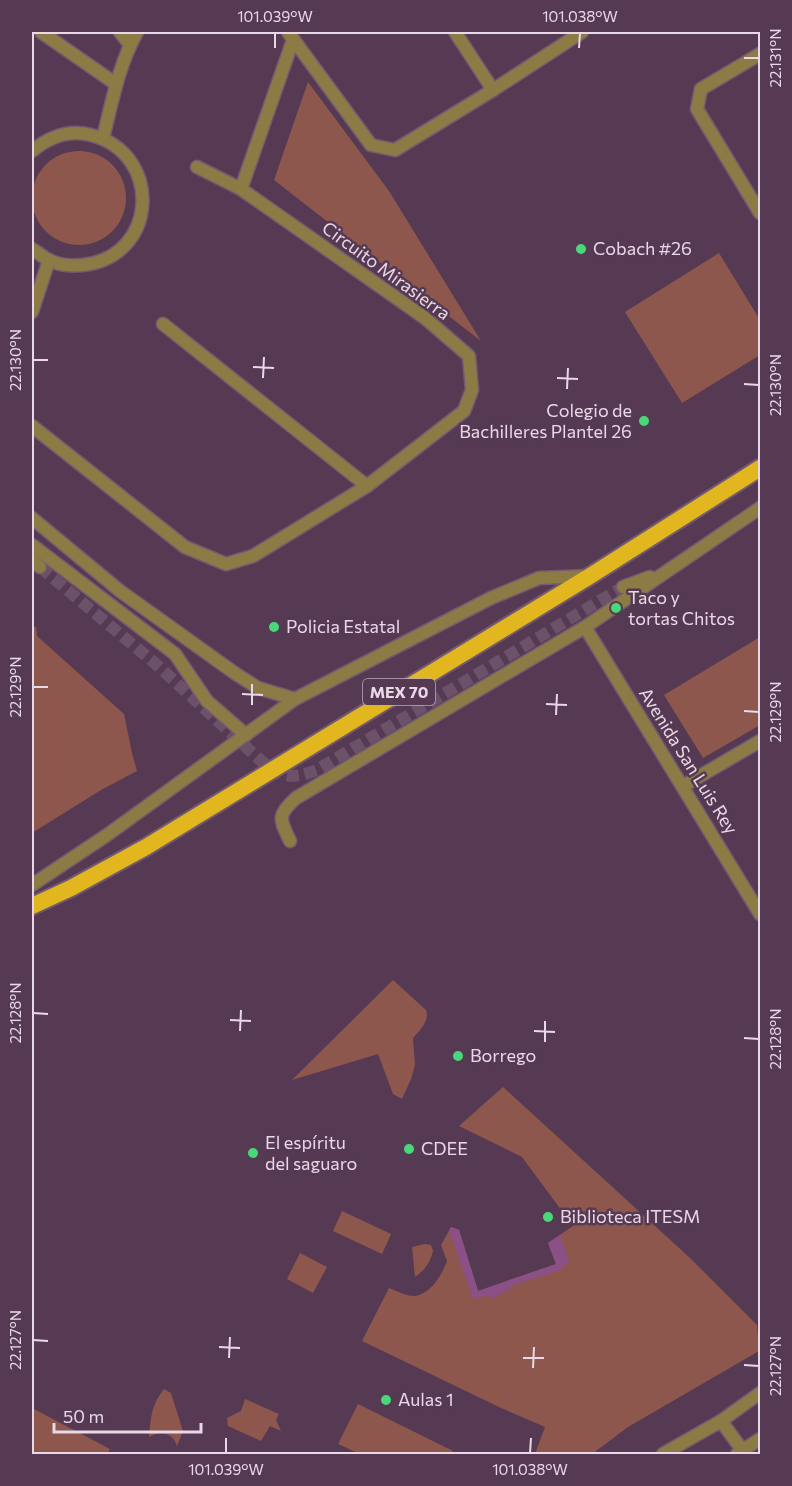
<svg xmlns="http://www.w3.org/2000/svg" width="792" height="1486" font-family="Commissioner,sans-serif">
	<style>
		.green { fill: #8d574d }
		.water { fill: #8b5085 }
		.lines { fill: none; stroke-linecap: round; stroke-linejoin: round }
		.minor-tunnel { stroke: #6c5269; stroke-width: 12; stroke-dasharray: 12 6; stroke-linecap: butt }
		.minor-casing { stroke: #735a71; stroke-width: 15 }
		.tertiary-casing { stroke: #735a71; stroke-width: 15 }
		.trunk-casing { stroke: #735a71; stroke-width: 20 }
		.minor { stroke: #8d7b46; stroke-width: 12 }
		.tertiary { stroke: #8d7b46; stroke-width: 12 }
		.trunk { stroke: #e1b61f; stroke-width: 16 }
		.ticks { fill: none; stroke: #e9d8e7; stroke-width: 2 }
		.poi-dot { fill: #48d779; stroke: #563a53; stroke-width: 2 }
		.labels { text-anchor: middle; stroke-width: 5; stroke-linejoin: round; paint-order: stroke }
		.shield { fill: #563a53; stroke: #bda9bb; stroke-width: 1.5 }
		.shield-label { font-size: 16px; font-weight: bold; fill: #e9d8e7 }
		.poi-label { font-size: 18px; fill: #e9d8e7; stroke: #563a53; text-anchor: start }
		.street-label { font-size: 18px; fill: #e9d8e7; stroke: #563a53 }
		.neatline { fill: none; stroke: #e9d8e7; stroke-width: 2 }
		.ticks-label { font-size: 15px; text-anchor: middle; fill: #e9d8e7 }
	</style>
	<rect width="100%" height="100%" fill="#563a53"/>
	<g class="green">
		<polygon points="308,82 389,191 481,341 274,180"/>
		<circle cx="79" cy="198" r="47"/>
		<polygon points="719,253 760,320 760,355 682,403 625,312"/>
		<polygon points="32,626 36,627 37,636 124,714 132,753 137,771 101,790 32,833"/>
		<polygon points="760,637 760,725 703,758 664,695"/>
		<path d="M393,980L426,1010C430,1021 420,1030 413,1038L415,1065L411,1079L402,1099L393,1094L378,1054L292,1080Z"/>
		<path d="M503,1087L690,1258L757,1325L759,1351L628,1427L592,1454H535L545,1427L499,1407L362,1341L389,1288C397,1291 406,1296 414,1296C430,1295 442,1275 447,1261L441,1245L451,1227L459,1230L478,1291L556,1264L548,1243L573,1226L522,1157L459,1126Z"/>
		<polygon points="342,1211 391,1234 382,1254 333,1231"/>
		<path d="M425,1244L431,1245L433,1251C430,1263 425,1270 415,1277L412,1247Z"/>
		<polygon points="300,1253 327,1267 313,1293 287,1279"/>
		<path d="M164,1389L171,1393L183,1431L177,1446C173,1433 161,1430 149,1437C151,1417 151,1406 164,1389Z"/>
		<polygon points="245,1399 279,1414 276,1420 281,1431 270,1426 261,1441 228,1426 227,1418 241,1411"/>
		<polygon points="358,1404 453,1451 451,1454 360,1454 338,1444"/>
		<polygon points="32,1408 110,1449 107,1454 32,1454"/>
	</g>
	<polygon class="water" points="451,1227 459,1230 478,1291 556,1264 548,1243 560,1235 569,1261 561,1270 516,1284 493,1299 488,1295 473,1299 449,1231"/>
	<g class="lines">
		<path class="minor-tunnel" d="M40,567L157,665L259,759C282,778 290,780 317,770L623,587"/>
		<defs>
			<g id="minor">
				<polyline points="41,32 116,84"/>
				<polyline points="120,32 130,45"/>
				<polyline points="288,32 371,145 395,150 493,90 582,32"/>
				<polyline points="455,32 493,90"/>
				<polyline points="760,54 701,89 697,109 760,213"/>
				<path d="M103,138C112,102 119,64 137,32"/>
				<path d="M32,151C49,137 69,129 91,135C164,154 158,258 82,265C71,266 57,265 47,259C42,256 37,252 32,249"/>
				<polyline points="241,189 293,40"/>
				<polyline points="32,312 49,260"/>
				<polyline points="163,324 367,486"/>
				<polyline points="32,426 185,547 226,564 253,556 367,486 464,411 472,390 469,356 425,318 241,189 197,167"/>
				<polyline points="32,518 120,591 236,674 258,688 295,699"/>
				<polyline points="32,545 175,654 207,701 246,735"/>
				<polyline points="32,560 40,567"/>
				<polyline points="623,587 650,577"/>
				<polyline points="585,627 760,914"/>
				<polyline points="683,786 760,741"/>
				<path d="M290,841C280,819 276,816 296,798L585,627L760,508"/>
				<polyline points="32,885 107,835 295,699 491,598 539,578 589,576"/>
			</g>
			<g id="tertiary">
				<polyline points="721,1421 743,1451"/>
				<polyline points="663,1454 721,1421 760,1393"/>
				<polyline points="737,1454 760,1439"/>
			</g>
			<polyline id="trunk" points="32,906 71,888 146,847 590,576 760,468"/>
		</defs>
		<use href="#minor" class="minor-casing"/>
		<use href="#tertiary" class="tertiary-casing"/>
		<use href="#trunk" class="trunk-casing"/>
		<use href="#minor" class="minor"/>
		<use href="#tertiary" class="tertiary"/>
		<use href="#trunk" class="trunk"/>
	</g>
	<path class="ticks" d="M275,48V33M579,48L580,33M744,58H759M33,360H48M253,367L274,368M263,378L264,357M557,378L578,379M744,384L759,385M567,389L568,368M33,687H48M242,694L263,695M546,704L567,705M252,705V684M744,711L759,712M556,715L557,694M33,1013L48,1014M230,1020L251,1021M240,1031L241,1010M534,1031L555,1032M744,1038L759,1039M545,1042V1021M33,1340L48,1341M219,1347L240,1348M229,1358L230,1337M523,1358H544M744,1365L759,1366M533,1368L534,1347M226,1453V1438M530,1453L531,1438"/>
	<g class="poi-dot">
		<circle cx="581" cy="249" r="6"/>
		<circle cx="644" cy="421" r="6"/>
		<circle cx="616" cy="608" r="6"/>
		<circle cx="274" cy="627" r="6"/>
		<circle cx="458" cy="1056" r="6"/>
		<circle cx="409" cy="1149" r="6"/>
		<circle cx="253" cy="1153" r="6"/>
		<circle cx="548" cy="1217" r="6"/>
		<circle cx="386" cy="1400" r="6"/>
	</g>
	<g class="labels">
		<rect class="shield" x="363" y="679" width="72" height="26" rx="4.5"/>
		<g class="shield-label">
			<text x="399" y="698">MEX 70</text>
		</g>
		<g class="poi-label">
			<text x="593" y="255">Cobach #26</text>
			<text x="632" y="417" text-anchor="end">Colegio de<tspan x="632" dy="21">Bachilleres Plantel 26</tspan></text>
			<text x="628" y="604">Taco y<tspan x="628" dy="21">tortas Chitos</tspan></text>
			<text x="286" y="633">Policia Estatal</text>
			<text x="470" y="1062">Borrego</text>
			<text x="265" y="1149">El espíritu<tspan x="265" dy="21">del saguaro</tspan></text>
			<text x="421" y="1155">CDEE</text>
			<text x="560" y="1223">Biblioteca ITESM</text>
			<text x="398" y="1406">Aulas 1</text>
		</g>
		<g class="street-label">
			<text transform="translate(386 271) rotate(36)" y="6">Circuito Mirasierra</text>
			<text transform="translate(688 761) rotate(58)" y="6">Avenida San Luis Rey</text>
		</g>
	</g>
	<rect width="792" height="1486" fill="none" stroke="#563a53" stroke-width="66"/>
	<path d="M54 1423v9h147v-9" fill="none" stroke="#e9d8e7" stroke-width="3"/>
	<text x="63" y="1423" font-size="18" fill="#e9d8e7" stroke="#563a53" stroke-width="4.5" paint-order="stroke">50 m</text>
	<rect x="33" y="33" width="726" height="1420" class="neatline"/>
	<g class="ticks-label">
		<text x="275" y="22">101.039°W</text>
		<text x="580" y="22">101.038°W</text>
		<text transform="translate(776 58) rotate(-90)" y="5">22.131°N</text>
		<text transform="translate(16 360) rotate(-90)" y="5">22.130°N</text>
		<text transform="translate(776 385) rotate(-90)" y="5">22.130°N</text>
		<text transform="translate(16 687) rotate(-90)" y="5">22.129°N</text>
		<text transform="translate(776 712) rotate(-90)" y="5">22.129°N</text>
		<text transform="translate(16 1013) rotate(-90)" y="5">22.128°N</text>
		<text transform="translate(776 1039) rotate(-90)" y="5">22.128°N</text>
		<text transform="translate(16 1340) rotate(-90)" y="5">22.127°N</text>
		<text transform="translate(776 1366) rotate(-90)" y="5">22.127°N</text>
		<text x="226" y="1475">101.039°W</text>
		<text x="530" y="1475">101.038°W</text>
	</g>
</svg>
